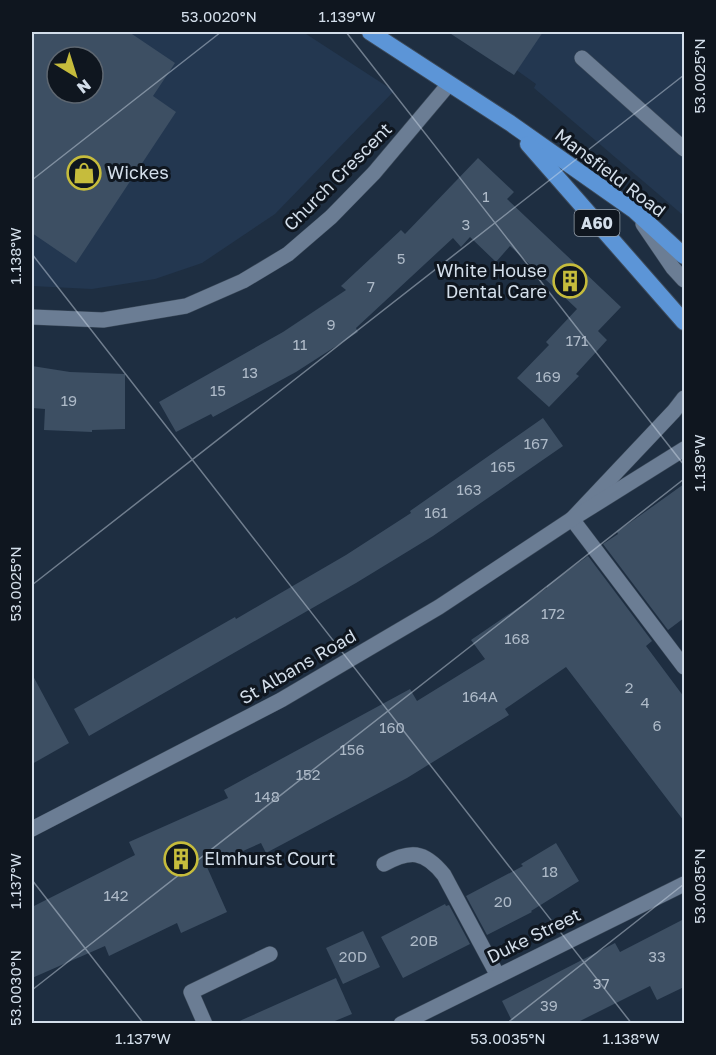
<svg xmlns="http://www.w3.org/2000/svg" width="716" height="1055" font-family="'Golos Text',sans-serif">
	<style>
		.built { fill: #233750; fill-rule: evenodd }
		.building { fill: #3d4f63; fill-rule: evenodd }
		.lines { fill: none; stroke-linecap: round; stroke-linejoin: round }
		.service-casing { stroke: #3c4a5a; stroke-width: 16 }
		.minor-casing { stroke: #3c4a5a; stroke-width: 16 }
		.trunk-casing { stroke: #3c4a5a; stroke-width: 18 }
		.service { stroke: #6b7d94; stroke-width: 15 }
		.minor { stroke: #6b7d94; stroke-width: 15 }
		.trunk { stroke: #5c95d7; stroke-width: 16 }
		.ticks { fill: none; stroke: #d3deea; stroke-width: 1.5; stroke-opacity: 0.45 }
		.labels { text-anchor: middle; stroke-width: 6; stroke-linejoin: round; paint-order: stroke }
		.number-label { font-size: 15px; fill: #aebac8 }
		.shield { fill: #0f161f; stroke: #98a2ad; stroke-width: 1.5 }
		.shield-label { font-size: 16px; font-weight: bold; fill: #d3deea }
		.poi-label { font-size: 18px; fill: #d3deea; stroke: #0f161f; text-anchor: start }
		.street-label { font-size: 18px; fill: #d3deea; stroke: #0f161f }
		.neatline { fill: none; stroke: #d3deea; stroke-width: 2 }
		.ticks-label { font-size: 15px; text-anchor: middle; fill: #d3deea }
	</style>
	<rect width="100%" height="100%" fill="#1e2e41"/>
	<g class="built">
		<path d="M32,32H303L394,91L275,214L202,263L155,279L92,289L32,286ZM57,57H93V93H57Z"/>
		<polygon points="463,32 684,32 684,216 534,88 536,84"/>
	</g>
	<g class="building">
		<path d="M32,32H129L175,63L153,96L176,112L76,263L32,233ZM57,57H93V93H57Z"/>
		<polygon points="448,32 543,32 514,75"/>
		<polygon points="478,158 514,192 507,199 621,307 598,331 607,340 576,374 579,376 549,407 517,378 549,345 546,342 577,309 510,246 496,262 470,237 461,247 453,238 356,328 358,332 296,372 213,417 211,414 176,432 159,402 283,332 346,290 341,286 401,230 405,234"/>
		<polygon points="32,366 70,372 125,374 125,429 92,430 92,432 44,430 45,409 32,408"/>
		<polygon points="543,418 563,446 433,536 356,583 89,736 74,709 235,617 236,619 346,555 411,513 410,511"/>
		<polygon points="684,484 684,618 668,630 603,544 618,534 617,532"/>
		<polygon points="588,556 652,641 646,646 684,697 684,821 566,667 505,709 509,715 407,778 266,853 261,843 207,867 227,912 181,933 177,923 109,956 105,946 32,978 32,907 135,855 129,842 228,798 224,790 410,689 417,701 485,659 471,640 547,588 547,586"/>
		<polygon points="32,674 69,743 32,764"/>
		<polygon points="556,843 579,881 531,911 532,912 487,935 466,896 523,866 521,864"/>
		<polygon points="445,904 446,906 449,905 470,944 403,978 381,937"/>
		<polygon points="684,919 684,987 657,1000 650,986 576,1023 513,1023 502,1001 615,943 620,952"/>
		<polygon points="363,931 380,967 343,984 326,948"/>
		<polygon points="336,978 352,1014 330,1023 235,1023"/>
	</g>
	<g class="lines">
		<defs>
			<g id="service">
				<polyline points="582,58 684,149"/>
				<path d="M384,864C410,850 424,850 444,875L498,976"/>
				<polyline points="205,1024 191,992 270,954"/>
			</g>
			<g id="minor">
				<polyline points="643,224 673,268 684,280"/>
				<polyline points="32,317 103,320 186,306 243,281 288,254 331,217 374,173 449,84"/>
				<polyline points="684,398 674,411 572,519 684,667"/>
				<polyline points="32,829 281,700 439,607 572,519 684,449"/>
				<polyline points="401,1024 684,884"/>
			</g>
			<g id="trunk">
				<polyline points="370,32 510,123 635,211 684,256"/>
				<polyline points="528,144 684,322"/>
			</g>
		</defs>
		<use href="#service" class="service-casing"/>
		<use href="#minor" class="minor-casing"/>
		<use href="#trunk" class="trunk-casing"/>
		<use href="#service" class="service"/>
		<use href="#minor" class="minor"/>
		<use href="#trunk" class="trunk"/>
	</g>
	<path class="ticks" d="M346,32L684,465M32,180L221,32M32,254L632,1024M32,585L684,75M32,880L144,1024M32,990L684,479M506,1024L684,884"/>
	<defs>
		<symbol id="shop-ring" viewBox="-11 -11 22 22"><circle r="9.5" fill="#0f161f" stroke="#c6bc3c" stroke-width="1.5"/><path d="M-5-2.5h2.3a2.7 3.5 0 0 1 5.4 0H5L5.5 6h-11ZM-1.5-2.5h3a1.5 2.3 0 0 0-3 0Z" fill="#c6bc3c"/></symbol>
		<symbol id="building-ring" viewBox="-11 -11 22 22"><circle r="9.5" fill="#0f161f" stroke="#c6bc3c" stroke-width="1.5"/><path d="M-4-6H4V6H1V3H-1V6H-4ZM-2.5-4.3h1.7v1.8h-1.7ZM.8-4.3h1.7v1.8H.8ZM-2.5-1h1.7V.8h-1.7ZM.8-1h1.7V.8H.8Z" fill="#c6bc3c"/></symbol>
	</defs>
	<g fill-rule="evenodd">
		<use href="#shop-ring" x="65" y="154" width="38" height="38"/>
		<use href="#building-ring" x="551" y="262" width="38" height="38"/>
		<use href="#building-ring" x="162" y="840" width="38" height="38"/>
	</g>
	<g class="labels">
		<g class="number-label">
			<text x="486" y="202">1</text>
			<text x="466" y="230">3</text>
			<text x="401" y="264">5</text>
			<text x="371" y="292">7</text>
			<text x="331" y="330">9</text>
			<text x="577" y="346">171</text>
			<text x="300" y="350">11</text>
			<text x="250" y="378">13</text>
			<text x="548" y="382">169</text>
			<text x="218" y="396">15</text>
			<text x="69" y="406">19</text>
			<text x="536" y="449">167</text>
			<text x="503" y="472">165</text>
			<text x="469" y="495">163</text>
			<text x="436" y="518">161</text>
			<text x="553" y="619">172</text>
			<text x="517" y="644">168</text>
			<text x="629" y="693">2</text>
			<text x="480" y="702">164A</text>
			<text x="645" y="708">4</text>
			<text x="657" y="731">6</text>
			<text x="392" y="733">160</text>
			<text x="352" y="755">156</text>
			<text x="308" y="780">152</text>
			<text x="267" y="802">148</text>
			<text x="550" y="877">18</text>
			<text x="116" y="901">142</text>
			<text x="503" y="907">20</text>
			<text x="424" y="946">20B</text>
			<text x="353" y="962">20D</text>
			<text x="657" y="962">33</text>
			<text x="601" y="989">37</text>
			<text x="549" y="1011">39</text>
		</g>
		<rect class="shield" x="574.5" y="210" width="45" height="26" rx="4.5"/>
		<g class="shield-label">
			<text x="597" y="229">A60</text>
		</g>
		<g class="poi-label">
			<text x="107" y="179">Wickes</text>
			<text x="547" y="277" text-anchor="end">White House<tspan x="547" dy="21">Dental Care</tspan></text>
			<text x="204" y="865">Elmhurst Court</text>
		</g>
		<g class="street-label">
			<text transform="translate(610 173) rotate(37)" y="6">Mansfield Road</text>
			<text transform="translate(338 177) rotate(-45)" y="6">Church Crescent</text>
			<text transform="translate(298 667) rotate(-30)" y="6">St Albans Road</text>
			<text transform="translate(534 936) rotate(-26)" y="6">Duke Street</text>
		</g>
	</g>
	<rect width="716" height="1055" fill="none" stroke="#0f161f" stroke-width="66"/>
	<g transform="translate(75 75) rotate(142)"><circle r="28" fill="#0f161f" stroke="#5d6670" stroke-width="1.5"/>
	<path d="M0-4.5L10 22L0 15L-10 22Z" fill="#c6bc3c"/>
	<text y="-9" font-size="16" font-weight="bold" text-anchor="middle" fill="#d3deea">N</text>
	</g>
	<rect x="33" y="33" width="650" height="989" class="neatline"/>
	<g class="ticks-label">
		<text x="219" y="22">53.0020°N</text>
		<text x="347" y="22">1.139°W</text>
		<text transform="translate(700 76) rotate(-90)" y="5">53.0025°N</text>
		<text transform="translate(16 256) rotate(-90)" y="5">1.138°W</text>
		<text transform="translate(700 463) rotate(-90)" y="5">1.139°W</text>
		<text transform="translate(16 584) rotate(-90)" y="5">53.0025°N</text>
		<text transform="translate(16 881) rotate(-90)" y="5">1.137°W</text>
		<text transform="translate(700 886) rotate(-90)" y="5">53.0035°N</text>
		<text transform="translate(16 988) rotate(-90)" y="5">53.0030°N</text>
		<text x="143" y="1044">1.137°W</text>
		<text x="508" y="1044">53.0035°N</text>
		<text x="631" y="1044">1.138°W</text>
	</g>
</svg>
